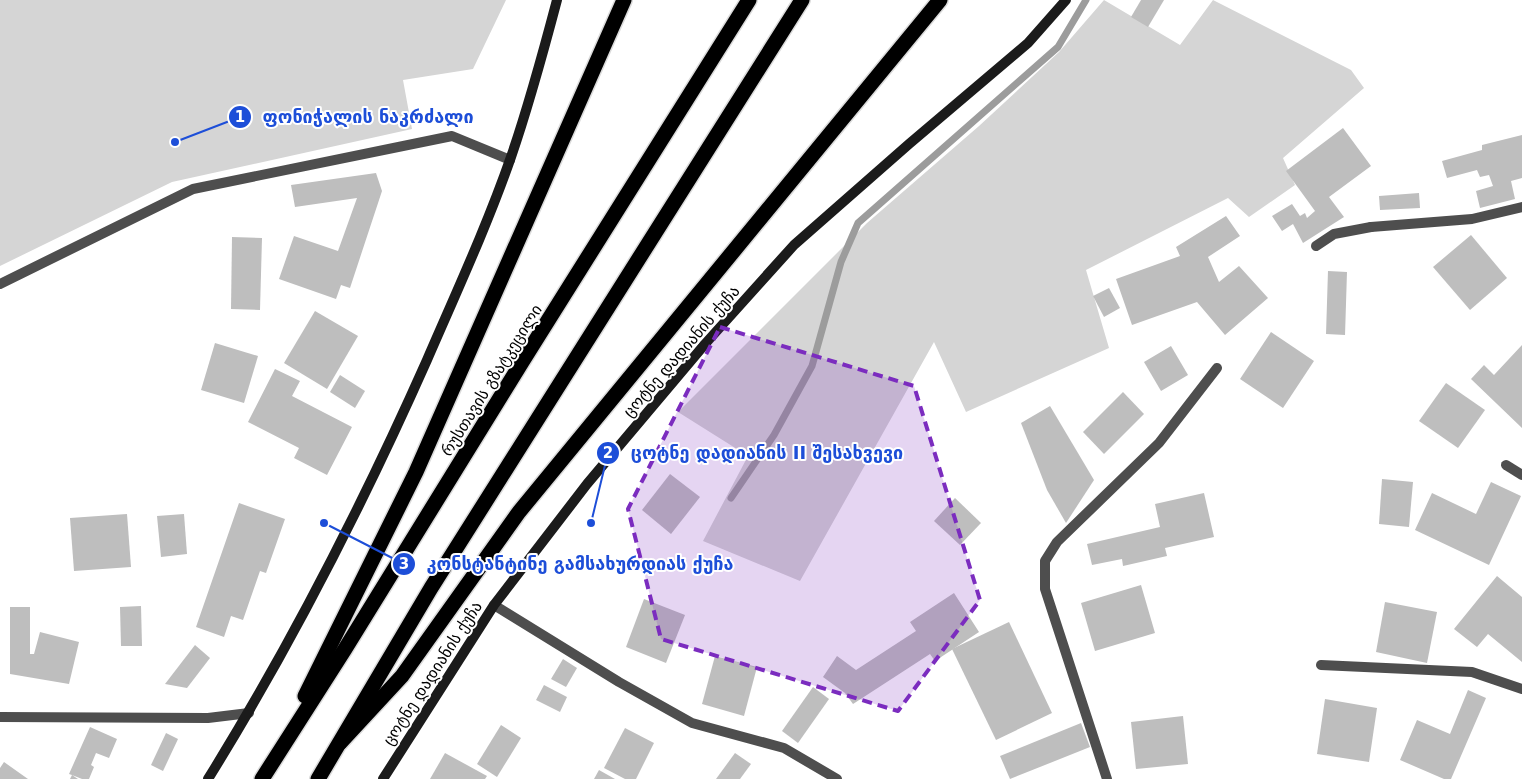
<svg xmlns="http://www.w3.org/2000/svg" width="1522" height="779" font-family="'DejaVu Sans','Noto Sans Georgian',sans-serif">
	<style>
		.green { fill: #d5d5d5 }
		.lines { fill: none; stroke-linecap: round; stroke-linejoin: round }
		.stream { stroke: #9c9c9c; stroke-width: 7 }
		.building { fill: #bebebe }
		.highway-casing { stroke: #dbdbdb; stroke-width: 18 }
		.lane { stroke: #4e4e4e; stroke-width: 10 }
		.street { stroke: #4e4e4e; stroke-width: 10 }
		.secondary { stroke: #1b1b1b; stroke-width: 10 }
		.highway { stroke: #000; stroke-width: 15 }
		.marked { fill: #7b2cbf; fill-opacity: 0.2; stroke: #7b2cbf; stroke-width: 4; stroke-dasharray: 10 6; stroke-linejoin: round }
		.labels { text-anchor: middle; stroke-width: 4; stroke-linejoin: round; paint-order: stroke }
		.street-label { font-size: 16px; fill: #000; stroke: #fff }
		.leader { fill: none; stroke: #1d4ed8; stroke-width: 2 }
		.callout-dot { fill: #1d4ed8; stroke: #fff; stroke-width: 2 }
		.mark-label { font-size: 15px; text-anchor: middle; font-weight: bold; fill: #fff }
		.callout-label { font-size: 18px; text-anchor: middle; font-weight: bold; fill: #1d4ed8; stroke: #fff; stroke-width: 4; stroke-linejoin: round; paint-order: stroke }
	</style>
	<rect width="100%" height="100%" fill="#fff"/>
	<g class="green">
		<polygon points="0,0 506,0 473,69 403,80 412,129 172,182 0,266"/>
		<polygon points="1104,0 1180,45 1213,0 1351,70 1364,88 1283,158 1295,185 1249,217 1228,198 1086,270 1109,348 966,412 934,342 800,581 703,541 748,456 678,412 867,223 979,126 1059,52"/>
	</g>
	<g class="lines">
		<polyline class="stream" points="731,498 774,435 812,366 841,262 858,223 1058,47 1086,0"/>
	</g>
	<g class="building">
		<polygon points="1141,0 1164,0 1148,27 1131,17"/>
		<polygon points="1343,128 1371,166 1329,197 1344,217 1303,243 1293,224 1282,231 1272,216 1292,204 1300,216 1305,213 1307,218 1315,211 1286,171"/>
		<polygon points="1522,135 1522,178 1511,181 1515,199 1480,208 1476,191 1493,186 1489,175 1480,177 1477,170 1447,178 1442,161 1482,150 1482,145"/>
		<polygon points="376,173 382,191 350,288 341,285 336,299 279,279 294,236 338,251 357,198 295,207 291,185"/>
		<polygon points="1419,193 1420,208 1380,210 1379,196"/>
		<polygon points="1226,216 1240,236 1208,257 1219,282 1239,266 1268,298 1225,335 1197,302 1132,325 1116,279 1180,256 1176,247"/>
		<polygon points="1471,235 1507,278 1470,310 1433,267"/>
		<polygon points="232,237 262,238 260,310 231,309"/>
		<polygon points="1328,271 1347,272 1345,335 1326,334"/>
		<polygon points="1109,288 1120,308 1104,317 1093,296"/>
		<polygon points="315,311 358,336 327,389 284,363"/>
		<polygon points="1271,332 1314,361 1283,408 1240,379"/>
		<polygon points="215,343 258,356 244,403 201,390"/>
		<polygon points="1522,345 1522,428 1471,379 1484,365 1494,375"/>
		<polygon points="1171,346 1188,375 1161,391 1144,362"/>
		<polygon points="275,369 300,381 292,396 352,427 327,475 294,458 299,448 248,422"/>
		<polygon points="340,375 365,391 355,408 330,392"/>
		<polygon points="1446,383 1485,410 1458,448 1419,421"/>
		<polygon points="1123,392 1144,414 1104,454 1083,432"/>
		<polygon points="1050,406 1094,480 1066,523 1047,490 1021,423"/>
		<polygon points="670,474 700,497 671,534 642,510"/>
		<polygon points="1382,479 1413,482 1409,527 1379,524"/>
		<polygon points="1491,482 1521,496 1489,565 1415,530 1432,493 1476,514"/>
		<polygon points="1204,493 1214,537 1165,548 1167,556 1123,566 1122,559 1092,565 1087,544 1160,527 1155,504"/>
		<polygon points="955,498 981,523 960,545 934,521"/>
		<polygon points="239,503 285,519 266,573 260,571 243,620 231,616 224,637 196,627"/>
		<polygon points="127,514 131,567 74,571 70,518"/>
		<polygon points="184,514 187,554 161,557 157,516"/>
		<polygon points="1497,576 1522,597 1522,662 1488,634 1477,647 1454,629"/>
		<polygon points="1141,585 1155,633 1095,651 1081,603"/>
		<polygon points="954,593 979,632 935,661 930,654 853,704 845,693 823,677 837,656 856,670 916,631 910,622"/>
		<polygon points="644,599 685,615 666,663 626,647"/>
		<polygon points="1385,602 1437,612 1427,663 1376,652"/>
		<polygon points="141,606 142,646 121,646 120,607"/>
		<polygon points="10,607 30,607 30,654 34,654 40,632 79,642 69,684 10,674"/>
		<polygon points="1009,622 1052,713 996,740 952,649"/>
		<polygon points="195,645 210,658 187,688 165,684"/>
		<polygon points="715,656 757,667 744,716 702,704"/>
		<polygon points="563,659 577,668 566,687 551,679"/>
		<polygon points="544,685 567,697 560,712 536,700"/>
		<polygon points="813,687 829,699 798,743 782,731"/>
		<polygon points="1468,690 1486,698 1451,779 1444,779 1400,760 1417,720 1450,734"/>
		<polygon points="1325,699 1377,708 1369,762 1317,754"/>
		<polygon points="1183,716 1188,764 1136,769 1131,722"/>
		<polygon points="1081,723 1090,747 1010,779 1000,756"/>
		<polygon points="501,725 521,738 497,777 477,764"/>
		<polygon points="90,727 117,739 109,758 96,753 91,765 94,767 89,779 82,779 72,775 78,779 70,779 72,775 69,774"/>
		<polygon points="625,728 654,743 636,779 625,779 604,768"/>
		<polygon points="166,733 178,739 163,771 151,765"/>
		<polygon points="445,753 487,776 485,779 430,779"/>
		<polygon points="735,753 751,764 740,779 716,779"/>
		<polygon points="4,762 28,779 0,779 0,768"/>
		<polygon points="599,770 615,779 594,779"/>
	</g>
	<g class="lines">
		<defs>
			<g id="highway">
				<polyline points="305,696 416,472 624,0"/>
				<polyline points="340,743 402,676 519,512 940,0"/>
				<polyline points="262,779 345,649 522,362 749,0"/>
				<polyline points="318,779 431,588 802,0"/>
			</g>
		</defs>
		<use href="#highway" class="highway-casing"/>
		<g class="lane">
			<polyline points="1316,246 1334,234 1371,227"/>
			<polyline points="0,284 193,189 452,136 510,160"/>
			<polyline points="1506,465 1522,475"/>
			<polyline points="1321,665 1472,672 1522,689"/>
		</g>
		<g class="street">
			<polyline points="1371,227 1472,219 1522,207"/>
			<polyline points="494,605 619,682 692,723 784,748 837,779"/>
			<polyline points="0,717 208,718 249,713"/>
			<polyline points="1107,779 1045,589 1045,561 1057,542 1159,443 1217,368"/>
		</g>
		<g class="secondary">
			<path d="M208,779C291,645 363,504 427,360C456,293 487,226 511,157C529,105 543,53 557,0"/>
			<polyline points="383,779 494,605 587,484 705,344 794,245 909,144 1028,43 1066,0"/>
		</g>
		<use href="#highway" class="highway"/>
	</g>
	<path class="marked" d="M720,327L914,386L980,600L898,711L661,639L628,509Z"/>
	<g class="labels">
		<g class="street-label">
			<text transform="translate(681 351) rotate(-49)" y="6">ცოტნე დადიანის ქუჩა</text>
			<text transform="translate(491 380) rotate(-58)" y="6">რუსთავის გზატკეცილი</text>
			<text transform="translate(432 673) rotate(-57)" y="6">ცოტნე დადიანის ქუჩა</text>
		</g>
	</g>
	<path class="leader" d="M175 142L240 117M591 523L608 453M324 523L404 564"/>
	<g class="callout-dot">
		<circle cx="175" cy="142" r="5"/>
		<circle cx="591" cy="523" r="5"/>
		<circle cx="324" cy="523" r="5"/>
		<circle cx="240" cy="117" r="12"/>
		<circle cx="608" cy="453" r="12"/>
		<circle cx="404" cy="564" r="12"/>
	</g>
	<g class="mark-label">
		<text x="240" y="122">1</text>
		<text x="608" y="458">2</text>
		<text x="404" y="569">3</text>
	</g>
	<g class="callout-label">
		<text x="368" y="123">ფონიჭალის ნაკრძალი</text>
		<text x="767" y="459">ცოტნე დადიანის II შესახვევი</text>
		<text x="580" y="570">კონსტანტინე გამსახურდიას ქუჩა</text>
	</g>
</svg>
